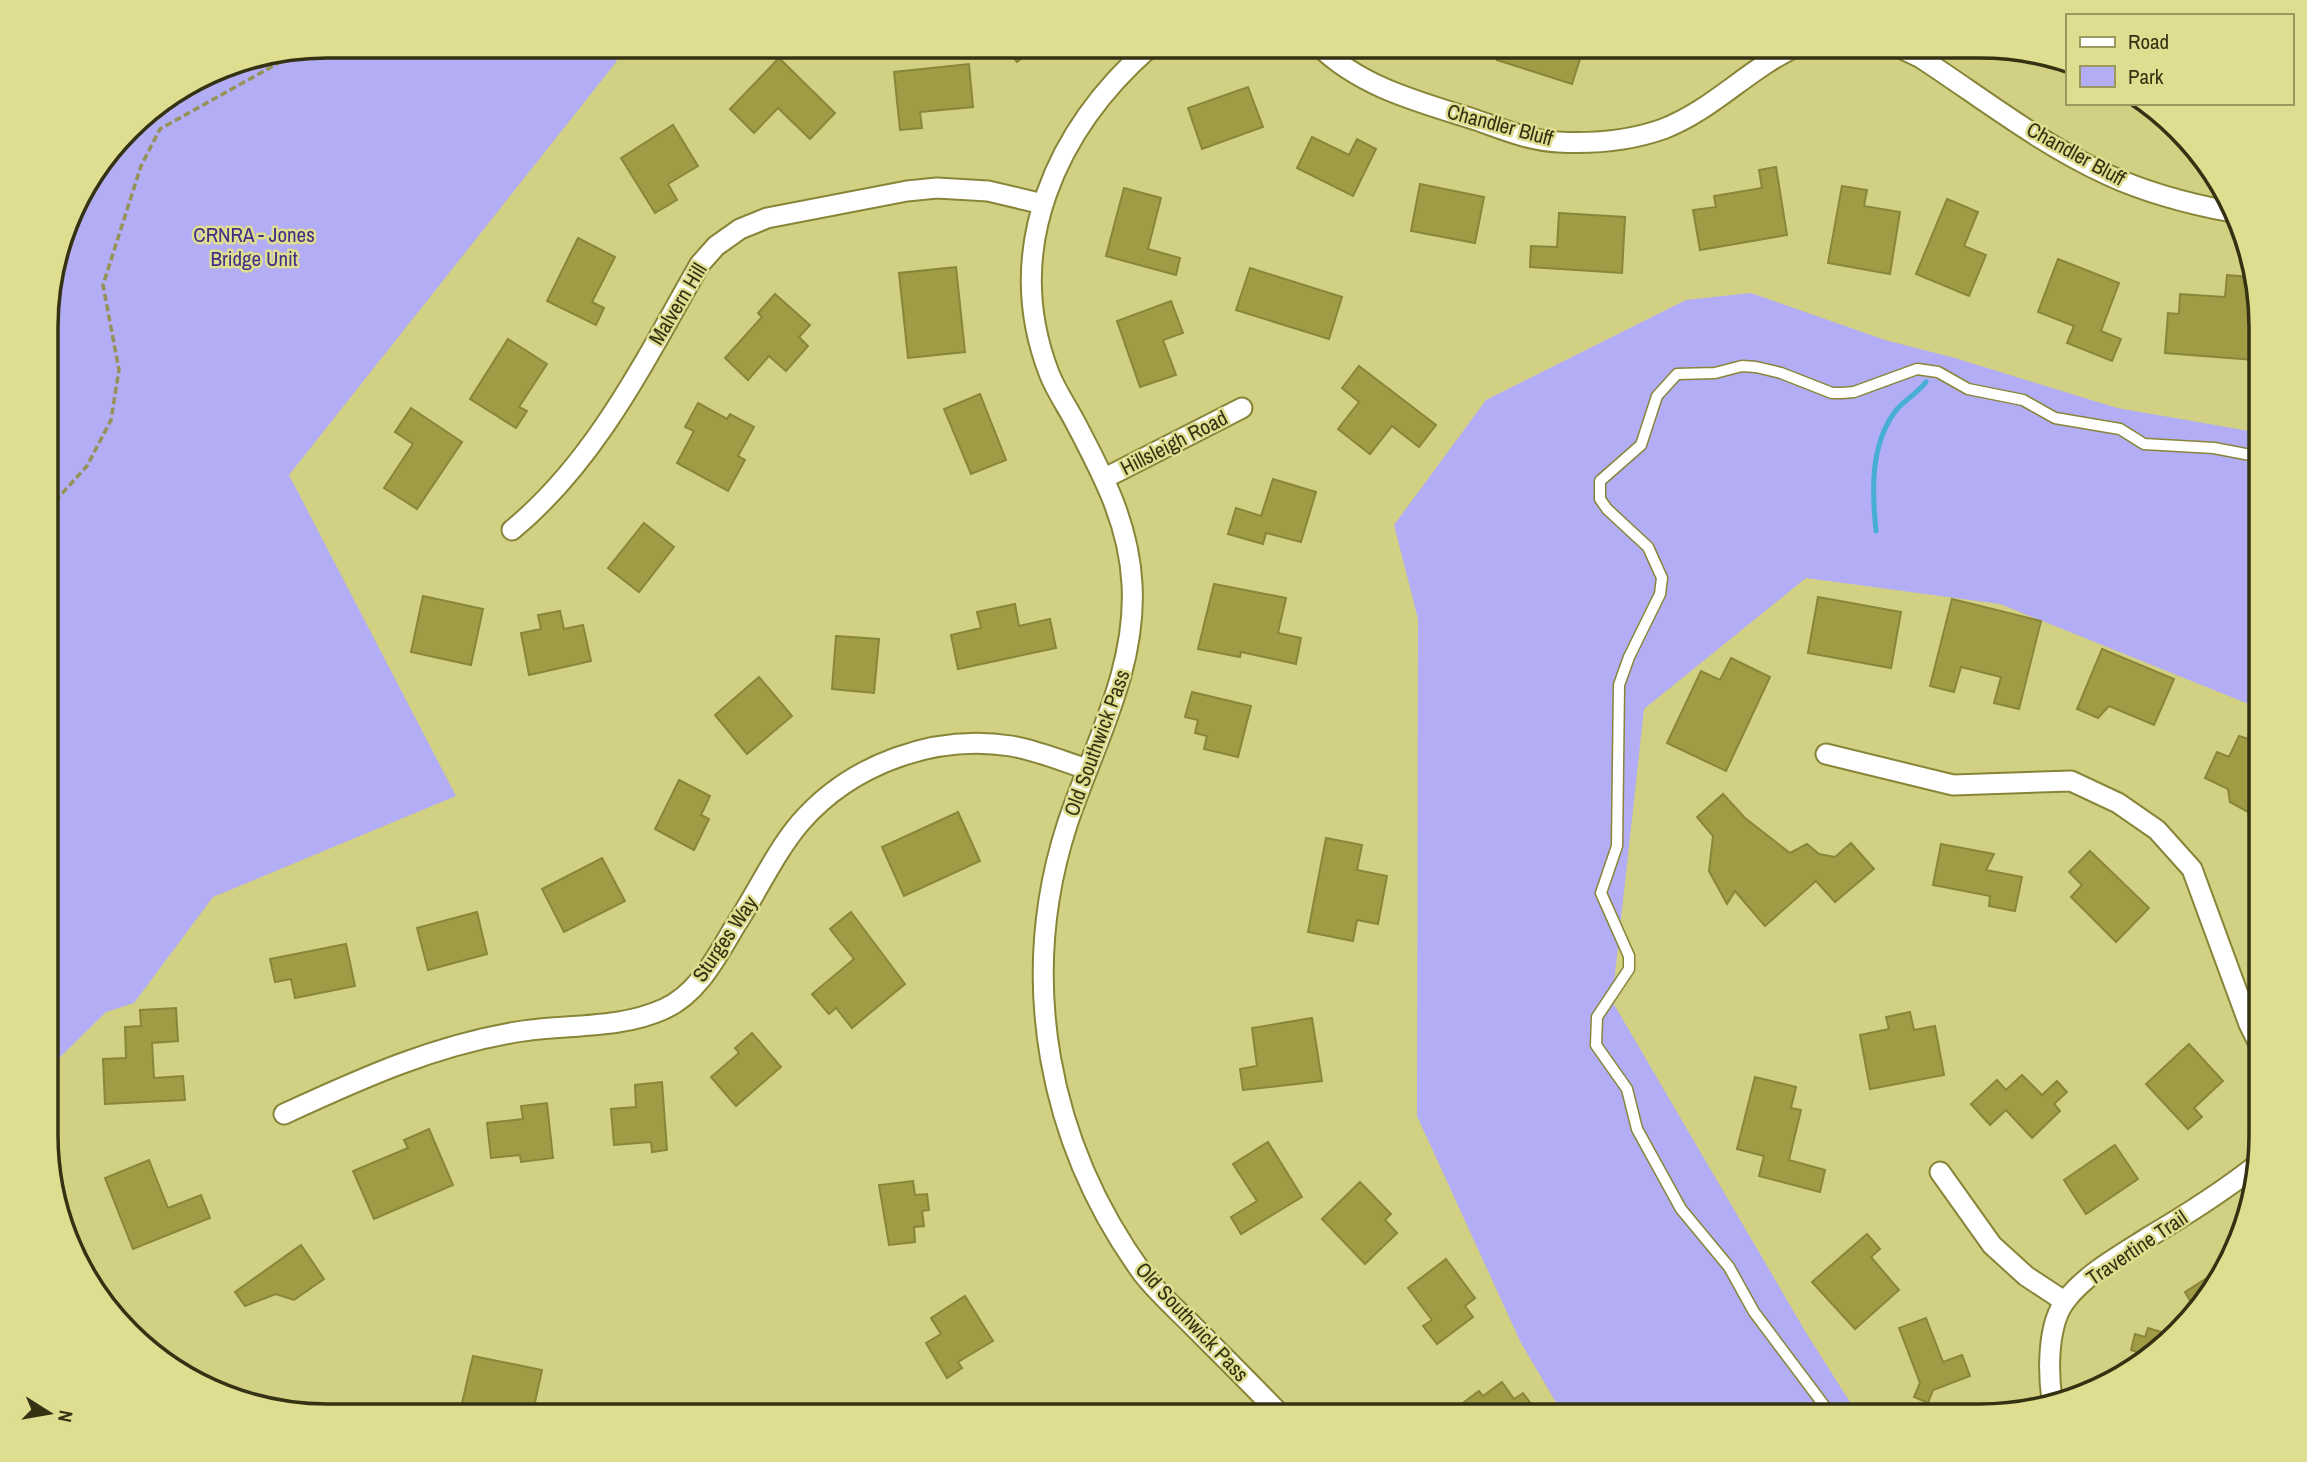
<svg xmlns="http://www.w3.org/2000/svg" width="2307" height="1462" font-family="'Archivo Narrow',sans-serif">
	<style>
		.green { fill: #b2adf5 }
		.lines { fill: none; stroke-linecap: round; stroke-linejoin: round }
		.stream { stroke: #47aed5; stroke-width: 5 }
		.building { fill: #a09c45; stroke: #888639; stroke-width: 2 }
		.service-casing { stroke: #888538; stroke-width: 13 }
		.minor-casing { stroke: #888538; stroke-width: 23 }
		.path { stroke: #949256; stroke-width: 3.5; stroke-dasharray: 7 3.5; stroke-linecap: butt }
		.service { stroke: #fff; stroke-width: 10 }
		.minor { stroke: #fff; stroke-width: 19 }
		.labels { text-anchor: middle; stroke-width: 5; stroke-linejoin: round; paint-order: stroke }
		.street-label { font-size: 21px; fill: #343212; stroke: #dfdd8f }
		.park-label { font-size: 21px; fill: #412f87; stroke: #dfdd8f }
		.rim { fill: none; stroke: #343212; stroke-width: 3.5 }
	</style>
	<rect width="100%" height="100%" fill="#d2d082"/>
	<g class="green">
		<polygon points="327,46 608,46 617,61 289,475 456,796 213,897 134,1003 106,1012 48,1069 48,291 75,202 141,116 220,67"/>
		<polygon points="1751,293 1885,340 1955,358 2117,408 2261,433 2261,709 2000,604 1806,578 1644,709 1612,1001 1808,1336 1859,1416 1564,1416 1521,1343 1417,1116 1418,619 1394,525 1486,400 1686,300"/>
	</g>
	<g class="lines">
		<path class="stream" d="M1876,531C1872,492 1870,447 1894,413C1902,401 1917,394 1926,382"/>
	</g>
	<g class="building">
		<polygon points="1003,46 1038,46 1017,62"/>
		<polygon points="1501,46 1549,46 1581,56 1572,84 1497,60"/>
		<polygon points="779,58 835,113 810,139 778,108 754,133 730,109"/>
		<polygon points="969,64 973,107 920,112 922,128 900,130 894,72"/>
		<polygon points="1248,87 1263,127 1202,149 1188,108"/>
		<polygon points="673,125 698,166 668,184 677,200 655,213 621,158"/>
		<polygon points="1312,137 1349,155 1357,139 1376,149 1353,196 1297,168"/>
		<polygon points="1776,167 1787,235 1700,250 1693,210 1716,207 1714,196 1762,188 1759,170"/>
		<polygon points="1420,184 1484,197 1475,243 1411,231"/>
		<polygon points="1842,186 1867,190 1864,206 1900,212 1890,274 1828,263"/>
		<polygon points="1124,188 1161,198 1148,249 1180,258 1176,275 1106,256"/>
		<polygon points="1947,199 1978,212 1964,246 1986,255 1969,296 1916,274"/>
		<polygon points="1559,213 1625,217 1622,273 1530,267 1531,246 1557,247"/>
		<polygon points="578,238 615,257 592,302 604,308 596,325 547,301"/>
		<polygon points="2058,259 2119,283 2101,331 2121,339 2112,361 2067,343 2074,326 2038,312"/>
		<polygon points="956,267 965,352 908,358 899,273"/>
		<polygon points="1250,268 1342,297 1329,339 1236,310"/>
		<polygon points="2227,275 2251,277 2258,301 2254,360 2165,353 2168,313 2179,314 2180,294 2225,297"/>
		<polygon points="775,294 810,325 799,337 808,346 786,371 769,356 748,380 725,358 762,317 758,313"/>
		<polygon points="1171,301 1183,333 1163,340 1176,375 1140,387 1117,321"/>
		<polygon points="508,339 547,364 519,407 527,411 516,428 470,399"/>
		<polygon points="1359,366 1436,425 1419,447 1392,426 1370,454 1338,429 1359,402 1342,388"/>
		<polygon points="980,394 1006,460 971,474 944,409"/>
		<polygon points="698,403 727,419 730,414 754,427 738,456 745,460 728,491 677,463 694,431 685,427"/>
		<polygon points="411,408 462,442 417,509 384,488 413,444 395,432"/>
		<polygon points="1273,479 1316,492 1301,542 1266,533 1263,544 1228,534 1236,508 1261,516"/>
		<polygon points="644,523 674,547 639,592 608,568"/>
		<polygon points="1214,584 1286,598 1278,633 1301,638 1296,664 1241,652 1240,657 1198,649"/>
		<polygon points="423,596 483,609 471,665 411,652"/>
		<polygon points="1818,597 1901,612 1891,668 1808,653"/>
		<polygon points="1952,599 2041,621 2019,709 1994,703 2001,677 1961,667 1954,692 1930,686"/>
		<polygon points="1015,604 1019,626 1050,619 1056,648 958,669 951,635 981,628 977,612"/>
		<polygon points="560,611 564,629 583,625 591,661 529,675 521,633 541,629 538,615"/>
		<polygon points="836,636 879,639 874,693 832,689"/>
		<polygon points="2102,649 2174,679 2154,725 2109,706 2098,718 2077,709"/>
		<polygon points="1731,658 1770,677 1726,771 1667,743 1701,671 1720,680"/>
		<polygon points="759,677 792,716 747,754 715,715"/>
		<polygon points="1192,692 1251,706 1238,757 1204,749 1207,736 1195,733 1198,720 1185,717"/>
		<polygon points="2239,736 2261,743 2261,819 2230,802 2228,789 2205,778 2217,752 2229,757"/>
		<polygon points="679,780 710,796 701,815 709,819 694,850 655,829"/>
		<polygon points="1723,794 1745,818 1790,853 1807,844 1819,854 1835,857 1851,843 1874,869 1835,902 1816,881 1765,926 1735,891 1727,904 1709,871 1713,836 1697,817"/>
		<polygon points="958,812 980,861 904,896 882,847"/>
		<polygon points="1326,838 1362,845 1357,870 1387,876 1378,924 1357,920 1353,941 1308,932"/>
		<polygon points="1941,844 1994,854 1986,870 2022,877 2015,911 1989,906 1990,896 1933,885"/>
		<polygon points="2090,851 2149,908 2116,942 2071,897 2082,885 2069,872"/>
		<polygon points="602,858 625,901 564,932 542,889"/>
		<polygon points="477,912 487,954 428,970 417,928"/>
		<polygon points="851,912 905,984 852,1028 836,1008 829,1014 812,994 854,959 830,929"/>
		<polygon points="346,944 355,986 295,998 291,979 275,982 270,959"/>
		<polygon points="176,1008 178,1041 152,1043 154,1078 183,1076 185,1100 105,1104 103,1059 126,1058 125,1027 141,1026 140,1010"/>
		<polygon points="1910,1012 1914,1030 1935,1026 1944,1075 1870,1089 1860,1035 1889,1029 1886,1017"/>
		<polygon points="1312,1018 1322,1081 1243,1090 1240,1069 1257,1066 1252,1028"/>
		<polygon points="752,1033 781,1067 736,1106 711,1077 739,1053 735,1048"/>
		<polygon points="2189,1044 2223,1081 2194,1108 2202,1117 2188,1129 2146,1084"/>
		<polygon points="2022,1075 2042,1095 2057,1081 2067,1092 2054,1104 2060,1111 2032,1138 2006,1110 1990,1125 1971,1104 1997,1080 2006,1090"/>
		<polygon points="1755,1077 1796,1087 1791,1108 1801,1110 1789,1160 1825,1170 1820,1192 1759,1176 1764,1156 1737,1149"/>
		<polygon points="662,1082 667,1150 652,1152 651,1142 614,1145 611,1109 636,1107 635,1085"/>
		<polygon points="547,1103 553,1158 521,1162 520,1155 491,1158 487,1123 523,1119 521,1106"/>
		<polygon points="429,1129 453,1185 374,1219 353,1171 408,1148 404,1140"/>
		<polygon points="1268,1142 1302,1197 1241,1234 1231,1217 1257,1201 1233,1164"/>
		<polygon points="2115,1145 2138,1179 2086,1214 2064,1180"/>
		<polygon points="149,1160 168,1208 201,1195 210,1218 133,1249 105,1178"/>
		<polygon points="913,1181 915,1195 927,1194 929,1210 922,1211 924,1226 914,1227 915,1242 889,1245 879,1185"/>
		<polygon points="1360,1182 1391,1214 1385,1220 1397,1233 1365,1264 1322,1219"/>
		<polygon points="1867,1234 1880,1249 1871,1257 1899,1290 1855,1329 1812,1282"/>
		<polygon points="301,1245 324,1279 294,1300 276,1294 245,1306 235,1292"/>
		<polygon points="1446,1259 1475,1298 1465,1306 1473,1317 1437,1344 1423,1326 1432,1320 1408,1288"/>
		<polygon points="2227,1265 2214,1291 2195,1309 2185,1292"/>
		<polygon points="965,1296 993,1341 958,1362 962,1368 947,1378 926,1343 941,1334 931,1318"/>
		<polygon points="1926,1318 1943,1362 1962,1355 1970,1376 1933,1390 1928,1403 1914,1397 1920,1383 1899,1328"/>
		<polygon points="2148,1328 2168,1334 2137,1363 2140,1353 2131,1350 2135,1334 2145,1337"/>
		<polygon points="473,1356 542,1370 532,1416 478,1414 477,1416 459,1416"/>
		<polygon points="1502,1382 1514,1399 1523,1393 1540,1416 1472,1416 1463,1403 1479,1391 1483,1396"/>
	</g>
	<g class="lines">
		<defs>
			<polyline id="service" points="1832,1416 1754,1312 1729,1267 1681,1209 1637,1129 1627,1089 1596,1045 1597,1017 1629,969 1629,956 1601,893 1617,846 1619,685 1629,657 1660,594 1662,578 1648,547 1607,509 1600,499 1600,481 1641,445 1657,396 1677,374 1715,373 1742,366 1756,367 1781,373 1832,393 1842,393 1854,392 1917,369 1938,372 1968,389 2023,400 2055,418 2120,429 2144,444 2214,448 2261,457"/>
			<g id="minor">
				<path d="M1151,46C1057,128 1001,248 1049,373C1055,389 1066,405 1074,420C1102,473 1129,523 1132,584C1137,670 1093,746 1067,825C1017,980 1048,1143 1143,1274C1157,1292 1175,1308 1191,1324C1221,1354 1252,1385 1282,1416"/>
				<path d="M1319,46C1362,88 1420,102 1476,120C1502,129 1530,141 1558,142C1594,144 1629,141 1663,129C1713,110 1750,67 1798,46"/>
				<path d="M1896,46L1921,58C1982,98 2042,145 2108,175C2147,193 2189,204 2232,212"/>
				<polyline points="1105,478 1242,408"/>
				<path d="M512,530C597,460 646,358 700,264L716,246L740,229L767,218L907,191L937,188L988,191L1043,204"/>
				<polyline points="1826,754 1953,785 2071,781 2118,803 2157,830 2192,869 2249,1024 2261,1048"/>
				<path d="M284,1114C362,1078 437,1044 523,1031C570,1024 620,1029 664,1009C698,994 717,956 735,926C756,894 776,851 800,823C851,764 934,734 1011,746C1036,750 1062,761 1087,769"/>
				<polyline points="1940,1172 1992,1245 2026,1276 2064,1301"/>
				<path d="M2052,1400C2048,1372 2047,1324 2066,1300C2086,1274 2119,1256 2147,1238C2186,1215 2224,1191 2259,1163"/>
			</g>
		</defs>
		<use href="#service" class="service-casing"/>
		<use href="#minor" class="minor-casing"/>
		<polyline class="path" points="48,509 87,466 111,420 119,370 103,285 141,166 160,129 300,51"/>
		<use href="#service" class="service"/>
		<use href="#minor" class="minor"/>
	</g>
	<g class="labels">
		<g class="street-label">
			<text transform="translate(1500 125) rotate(15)" y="7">Chandler Bluff</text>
			<text transform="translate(2076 154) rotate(29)" y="7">Chandler Bluff</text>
			<text transform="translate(678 304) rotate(-59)" y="7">Malvern Hill</text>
			<text transform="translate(1174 443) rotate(-27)" y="7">Hillsleigh Road</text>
			<text transform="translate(1097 743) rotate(-70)" y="7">Old Southwick Pass</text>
			<text transform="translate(725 939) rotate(-56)" y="7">Sturges Way</text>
			<text transform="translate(2137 1248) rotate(-34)" y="7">Travertine Trail</text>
			<text transform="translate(1192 1322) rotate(47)" y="7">Old Southwick Pass</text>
		</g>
		<g class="park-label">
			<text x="254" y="242">CRNRA - Jones<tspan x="254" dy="24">Bridge Unit</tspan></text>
		</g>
	</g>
	<path d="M0 0H2307V1462H0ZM327 58H1980A269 269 0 0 1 2249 327V1135A269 269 0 0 1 1980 1404H327A269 269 0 0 1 58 1135V327A269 269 0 0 1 327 58Z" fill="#dfdd8f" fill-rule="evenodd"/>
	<path class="rim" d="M327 58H1980A269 269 0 0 1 2249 327V1135A269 269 0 0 1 1980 1404H327A269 269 0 0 1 58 1135V327A269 269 0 0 1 327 58Z"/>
	<rect x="2066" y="14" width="228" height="91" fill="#dfdd8f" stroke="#9b995d" stroke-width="2"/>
	<rect x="2080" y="37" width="35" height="10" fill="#ffffff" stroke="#9b995d" stroke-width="2"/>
	<text x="2128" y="49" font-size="21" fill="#343212">Road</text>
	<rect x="2080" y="66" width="35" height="21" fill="#b2adf5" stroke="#9b995d" stroke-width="2"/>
	<text x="2128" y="84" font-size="21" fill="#343212">Park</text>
	<g transform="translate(49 1413) rotate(101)" stroke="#dfdd8f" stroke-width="5" paint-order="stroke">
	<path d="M0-5L12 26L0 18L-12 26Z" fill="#343212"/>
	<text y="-10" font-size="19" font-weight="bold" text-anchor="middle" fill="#343212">N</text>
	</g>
</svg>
